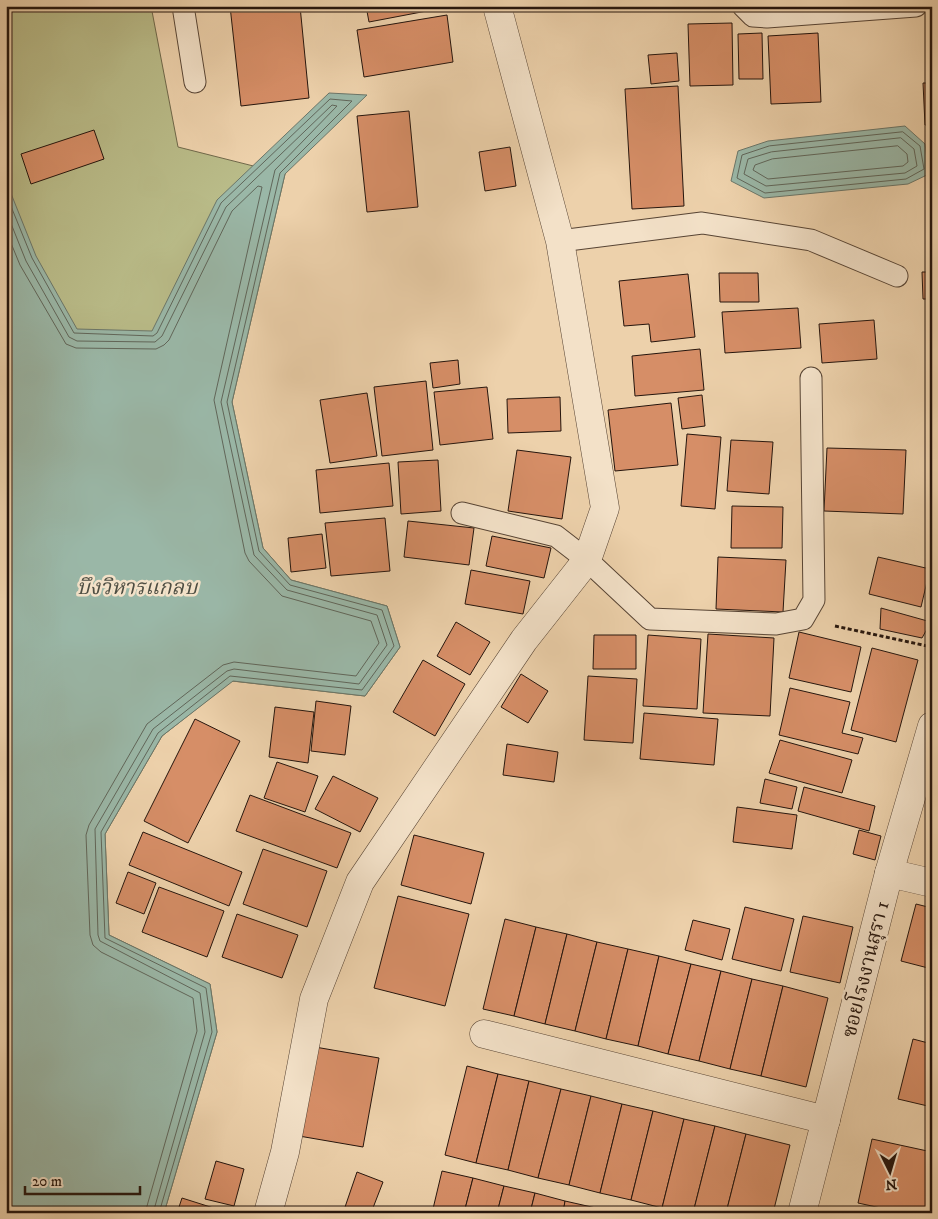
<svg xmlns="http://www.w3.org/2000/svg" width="938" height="1219" font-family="'IM FELL DW Pica','Noto Serif Thai',serif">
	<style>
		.green { fill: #b9bb88; stroke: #6f684a }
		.water { fill: #9ab7a7; stroke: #6b7669 }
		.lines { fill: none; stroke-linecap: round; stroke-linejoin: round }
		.shore { stroke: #60665a; stroke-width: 1 }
		.building { fill: #d68e67; stroke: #25150d }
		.service-casing { stroke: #574434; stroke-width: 23 }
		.minor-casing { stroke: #574434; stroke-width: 29 }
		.path { stroke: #25150d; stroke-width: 3; stroke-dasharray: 4 2.5; stroke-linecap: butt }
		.service { stroke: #f3e1c8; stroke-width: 21 }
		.minor { stroke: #f3e1c8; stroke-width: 28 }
		.labels { text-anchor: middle; stroke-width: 5; stroke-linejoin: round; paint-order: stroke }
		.street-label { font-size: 20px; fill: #25150d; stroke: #f3e1c8 }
		.water-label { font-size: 21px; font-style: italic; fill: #4e4e43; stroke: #f3e1c8 }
	</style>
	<rect width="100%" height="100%" fill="#edd1ab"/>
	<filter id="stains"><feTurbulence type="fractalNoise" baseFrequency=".004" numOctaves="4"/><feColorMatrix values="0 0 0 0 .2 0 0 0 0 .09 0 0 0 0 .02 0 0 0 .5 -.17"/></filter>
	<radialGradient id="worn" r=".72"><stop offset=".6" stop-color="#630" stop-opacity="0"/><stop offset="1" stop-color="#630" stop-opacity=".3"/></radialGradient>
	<polygon class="green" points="6,6 151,6 178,147 285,174 232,402 263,548 291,580 387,606 400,647 365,696 232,681 162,736 105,834 109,935 210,984 217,1032 164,1213 6,1213"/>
	<g class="water">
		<polygon points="329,93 367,95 285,174 232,402 263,548 291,580 387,606 400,647 365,696 233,681 162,736 105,834 109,935 210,984 217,1032 164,1213 6,1213 6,181 36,256 77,329 152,331 217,200"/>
		<polygon points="905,126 925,144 929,174 908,184 764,198 731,181 738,151 768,141"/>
	</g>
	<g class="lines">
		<g class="shore">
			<polygon points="903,132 920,146 924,169 906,179 765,193 737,178 742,155 769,146"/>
			<polygon points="901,138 914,149 917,166 905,173 766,186 744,174 748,159 771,152"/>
			<polygon points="898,146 907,154 908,162 903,166 768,179 753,170 755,165 772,159"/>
			<polyline points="6,194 32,258 74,333 153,336 157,333 221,203 330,99 352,101 280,173 227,402 259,551 290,585 382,610 394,646 362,690 230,676 158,733 101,832 105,938 206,988 212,1032 159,1213"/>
			<polyline points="6,211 26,261 69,337 77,341 155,342 162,336 226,207 332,105 337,106 275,170 221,402 254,555 287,590 377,615 387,645 359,684 234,669 227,671 153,729 95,829 98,935 100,941 200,993 205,1032 153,1213"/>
			<polyline points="6,231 20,265 66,344 76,348 156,349 164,345 169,340 232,211 258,186 262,187 214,400 245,553 249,561 282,596 371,621 379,643 356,676 234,662 223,665 147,724 89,825 86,835 90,935 93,945 101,952 193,998 197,1031 145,1213"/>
		</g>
	</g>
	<g class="building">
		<polygon points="230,6 300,6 309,98 241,106"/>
		<polygon points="366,6 453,6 369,22"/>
		<polygon points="447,15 453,62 364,77 357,30"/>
		<polygon points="732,23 733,85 690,86 688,24"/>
		<polygon points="762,33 763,79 739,79 738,34"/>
		<polygon points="818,33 821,102 771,104 768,36"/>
		<polygon points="677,53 679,81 651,84 648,55"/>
		<polygon points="923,83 932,83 932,125 925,125"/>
		<polygon points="678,86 684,206 632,209 625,89"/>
		<polygon points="409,111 418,207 367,212 357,116"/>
		<polygon points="94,130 104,159 31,184 21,154"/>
		<polygon points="510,147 516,186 485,191 479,152"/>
		<polygon points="922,272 932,272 932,299 923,299"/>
		<polygon points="719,273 758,273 759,302 720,302"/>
		<polygon points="688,274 695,337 651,342 649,324 624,326 619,281"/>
		<polygon points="798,308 801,348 725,353 722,312"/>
		<polygon points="874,320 877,359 822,363 819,324"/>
		<polygon points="700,349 704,390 635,396 632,356"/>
		<polygon points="458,360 460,384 433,388 430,363"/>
		<polygon points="426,381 433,450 382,456 374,387"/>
		<polygon points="487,387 493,439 440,445 434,392"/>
		<polygon points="367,393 377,456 330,463 320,400"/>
		<polygon points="702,395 705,426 682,429 678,398"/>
		<polygon points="560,397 561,431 508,433 507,399"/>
		<polygon points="671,403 678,465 615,471 608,410"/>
		<polygon points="687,434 721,437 715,509 681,506"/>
		<polygon points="731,440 773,442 769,494 727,491"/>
		<polygon points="827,448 906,450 903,514 824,511"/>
		<polygon points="517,450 571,457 562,519 508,511"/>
		<polygon points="438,460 441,511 401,514 398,462"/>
		<polygon points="389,463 393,506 320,513 316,470"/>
		<polygon points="732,506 783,507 782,548 731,548"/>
		<polygon points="385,518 390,571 331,576 325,523"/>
		<polygon points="408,521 474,528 469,565 404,557"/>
		<polygon points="322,534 326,568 291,572 288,538"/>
		<polygon points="492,536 551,548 544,578 486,566"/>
		<polygon points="718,557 786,560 783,612 716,609"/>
		<polygon points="878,557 930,569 921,607 869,594"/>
		<polygon points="471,570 530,581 523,614 465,604"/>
		<polygon points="881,608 931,622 922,638 880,629"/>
		<polygon points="456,622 490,642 470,675 437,656"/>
		<polygon points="799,632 861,647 851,692 789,678"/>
		<polygon points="708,634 774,638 770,716 703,713"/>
		<polygon points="594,635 636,635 636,669 593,669"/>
		<polygon points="648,635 701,639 697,709 643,706"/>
		<polygon points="872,648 918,660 896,742 851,730"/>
		<polygon points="423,660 465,684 435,736 393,712"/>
		<polygon points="521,674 548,691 528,723 501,707"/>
		<polygon points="588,676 637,679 633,743 584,740"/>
		<polygon points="790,688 850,702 842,733 863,738 858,754 779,735"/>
		<polygon points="316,701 351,706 345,755 311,751"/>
		<polygon points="275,707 314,712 308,763 269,757"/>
		<polygon points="644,713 718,719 714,765 640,759"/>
		<polygon points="195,719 240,741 188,843 144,821"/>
		<polygon points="780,740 852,760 842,793 769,773"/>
		<polygon points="507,744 558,752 554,782 503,775"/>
		<polygon points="277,762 318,776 305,812 264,798"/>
		<polygon points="333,776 378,798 360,832 315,809"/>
		<polygon points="765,779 797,787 792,809 760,803"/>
		<polygon points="804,787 875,806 869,831 798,811"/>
		<polygon points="250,795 351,833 337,868 236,831"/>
		<polygon points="737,807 797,815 792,849 733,842"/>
		<polygon points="859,830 881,836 875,860 853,854"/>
		<polygon points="143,832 242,872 229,906 129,865"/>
		<polygon points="414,835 484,853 471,904 401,885"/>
		<polygon points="263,849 327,871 307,927 243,904"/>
		<polygon points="128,872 156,883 144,914 116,903"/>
		<polygon points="159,887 224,911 207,957 142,932"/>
		<polygon points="398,896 469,914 445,1006 374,988"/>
		<polygon points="916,904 932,908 932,969 901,961"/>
		<polygon points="745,907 794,919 781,971 732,959"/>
		<polygon points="237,914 298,935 282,978 222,957"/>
		<polygon points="803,916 853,927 840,983 790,972"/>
		<polygon points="505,919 536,927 514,1016 483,1009"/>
		<polygon points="693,920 730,929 722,960 685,950"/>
		<polygon points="536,927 567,934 545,1024 514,1016"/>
		<polygon points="567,934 597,942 575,1031 545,1024"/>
		<polygon points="597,942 628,949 606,1039 575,1031"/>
		<polygon points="628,949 659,956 638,1046 606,1039"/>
		<polygon points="659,956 691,964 668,1054 638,1046"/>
		<polygon points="691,964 721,971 699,1061 668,1054"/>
		<polygon points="721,971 752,979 730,1069 699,1061"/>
		<polygon points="752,979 783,986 761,1076 730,1069"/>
		<polygon points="783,986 828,998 806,1087 761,1076"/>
		<polygon points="913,1039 932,1044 932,1107 898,1099"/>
		<polygon points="315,1047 379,1058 363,1147 299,1136"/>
		<polygon points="467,1066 498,1074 476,1163 445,1155"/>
		<polygon points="498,1074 529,1081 508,1170 476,1163"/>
		<polygon points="529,1081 561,1089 538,1178 508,1170"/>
		<polygon points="561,1089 591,1096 569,1185 538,1178"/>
		<polygon points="591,1096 622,1104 600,1193 569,1185"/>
		<polygon points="622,1104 653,1111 631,1200 600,1193"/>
		<polygon points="653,1111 684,1119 662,1208 631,1200"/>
		<polygon points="684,1119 715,1126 693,1213 662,1208"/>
		<polygon points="715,1126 746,1134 726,1213 693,1213"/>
		<polygon points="746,1134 790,1145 773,1213 726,1213"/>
		<polygon points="872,1139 932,1152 930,1213 904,1213 858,1203"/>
		<polygon points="216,1161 244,1169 234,1206 205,1199"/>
		<polygon points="442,1171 473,1178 464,1213 432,1213"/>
		<polygon points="357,1172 383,1182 371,1213 352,1213 344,1210"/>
		<polygon points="473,1178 504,1186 497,1213 464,1213"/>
		<polygon points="504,1186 535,1193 530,1213 497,1213"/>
		<polygon points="535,1193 565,1201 563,1213 530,1213"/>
		<polygon points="182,1198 223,1211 223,1213 177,1213"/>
		<polygon points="565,1201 596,1208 595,1213 563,1213"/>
		<polygon points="596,1208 615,1213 595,1213"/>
	</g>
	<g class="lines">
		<defs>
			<g id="service">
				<polyline points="183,6 195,82"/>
				<polyline points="743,6 753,16 767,17 916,6"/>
				<polyline points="560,241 702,223 811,240 897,276"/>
				<polyline points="462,513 556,536 587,560 650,619 776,624 803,619 814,600 811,378"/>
			</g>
			<g id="minor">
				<polyline points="889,873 932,883"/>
				<polyline points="484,1034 826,1120"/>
				<polyline points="268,1213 285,1152 314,999 360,882 524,640 587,560 605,508 560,241 497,6"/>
				<polyline points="802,1213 889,873 932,726"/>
			</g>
		</defs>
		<use href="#service" class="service-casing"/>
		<use href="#minor" class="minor-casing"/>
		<polyline class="path" points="835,626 932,647"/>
		<use href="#service" class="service"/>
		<use href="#minor" class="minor"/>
	</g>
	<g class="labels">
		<g class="street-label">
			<text transform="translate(865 969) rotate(-76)" y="7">ซอยโรงงานสุรา 1</text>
		</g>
		<g class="water-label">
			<text x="137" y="594">บึงวิหารแกลบ</text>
		</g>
	</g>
	<rect width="938" height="1219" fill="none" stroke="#edd1ab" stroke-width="25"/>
	<rect x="8" y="8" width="923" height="1204" fill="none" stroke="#25150d" stroke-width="2.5"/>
	<rect x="12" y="12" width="913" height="1194" fill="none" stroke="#25150d"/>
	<g transform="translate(890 1172) rotate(175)" stroke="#f3e1c8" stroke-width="4" paint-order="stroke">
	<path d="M0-4L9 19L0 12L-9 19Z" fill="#25150d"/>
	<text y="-8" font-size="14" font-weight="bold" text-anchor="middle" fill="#25150d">N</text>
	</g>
	<path d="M25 1186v8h115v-8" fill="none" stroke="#25150d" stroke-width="2.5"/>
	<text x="32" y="1186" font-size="15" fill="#25150d" stroke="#f3e1c8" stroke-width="4" paint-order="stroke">20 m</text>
	<rect width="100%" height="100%" filter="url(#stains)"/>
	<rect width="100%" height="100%" fill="url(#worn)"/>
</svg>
